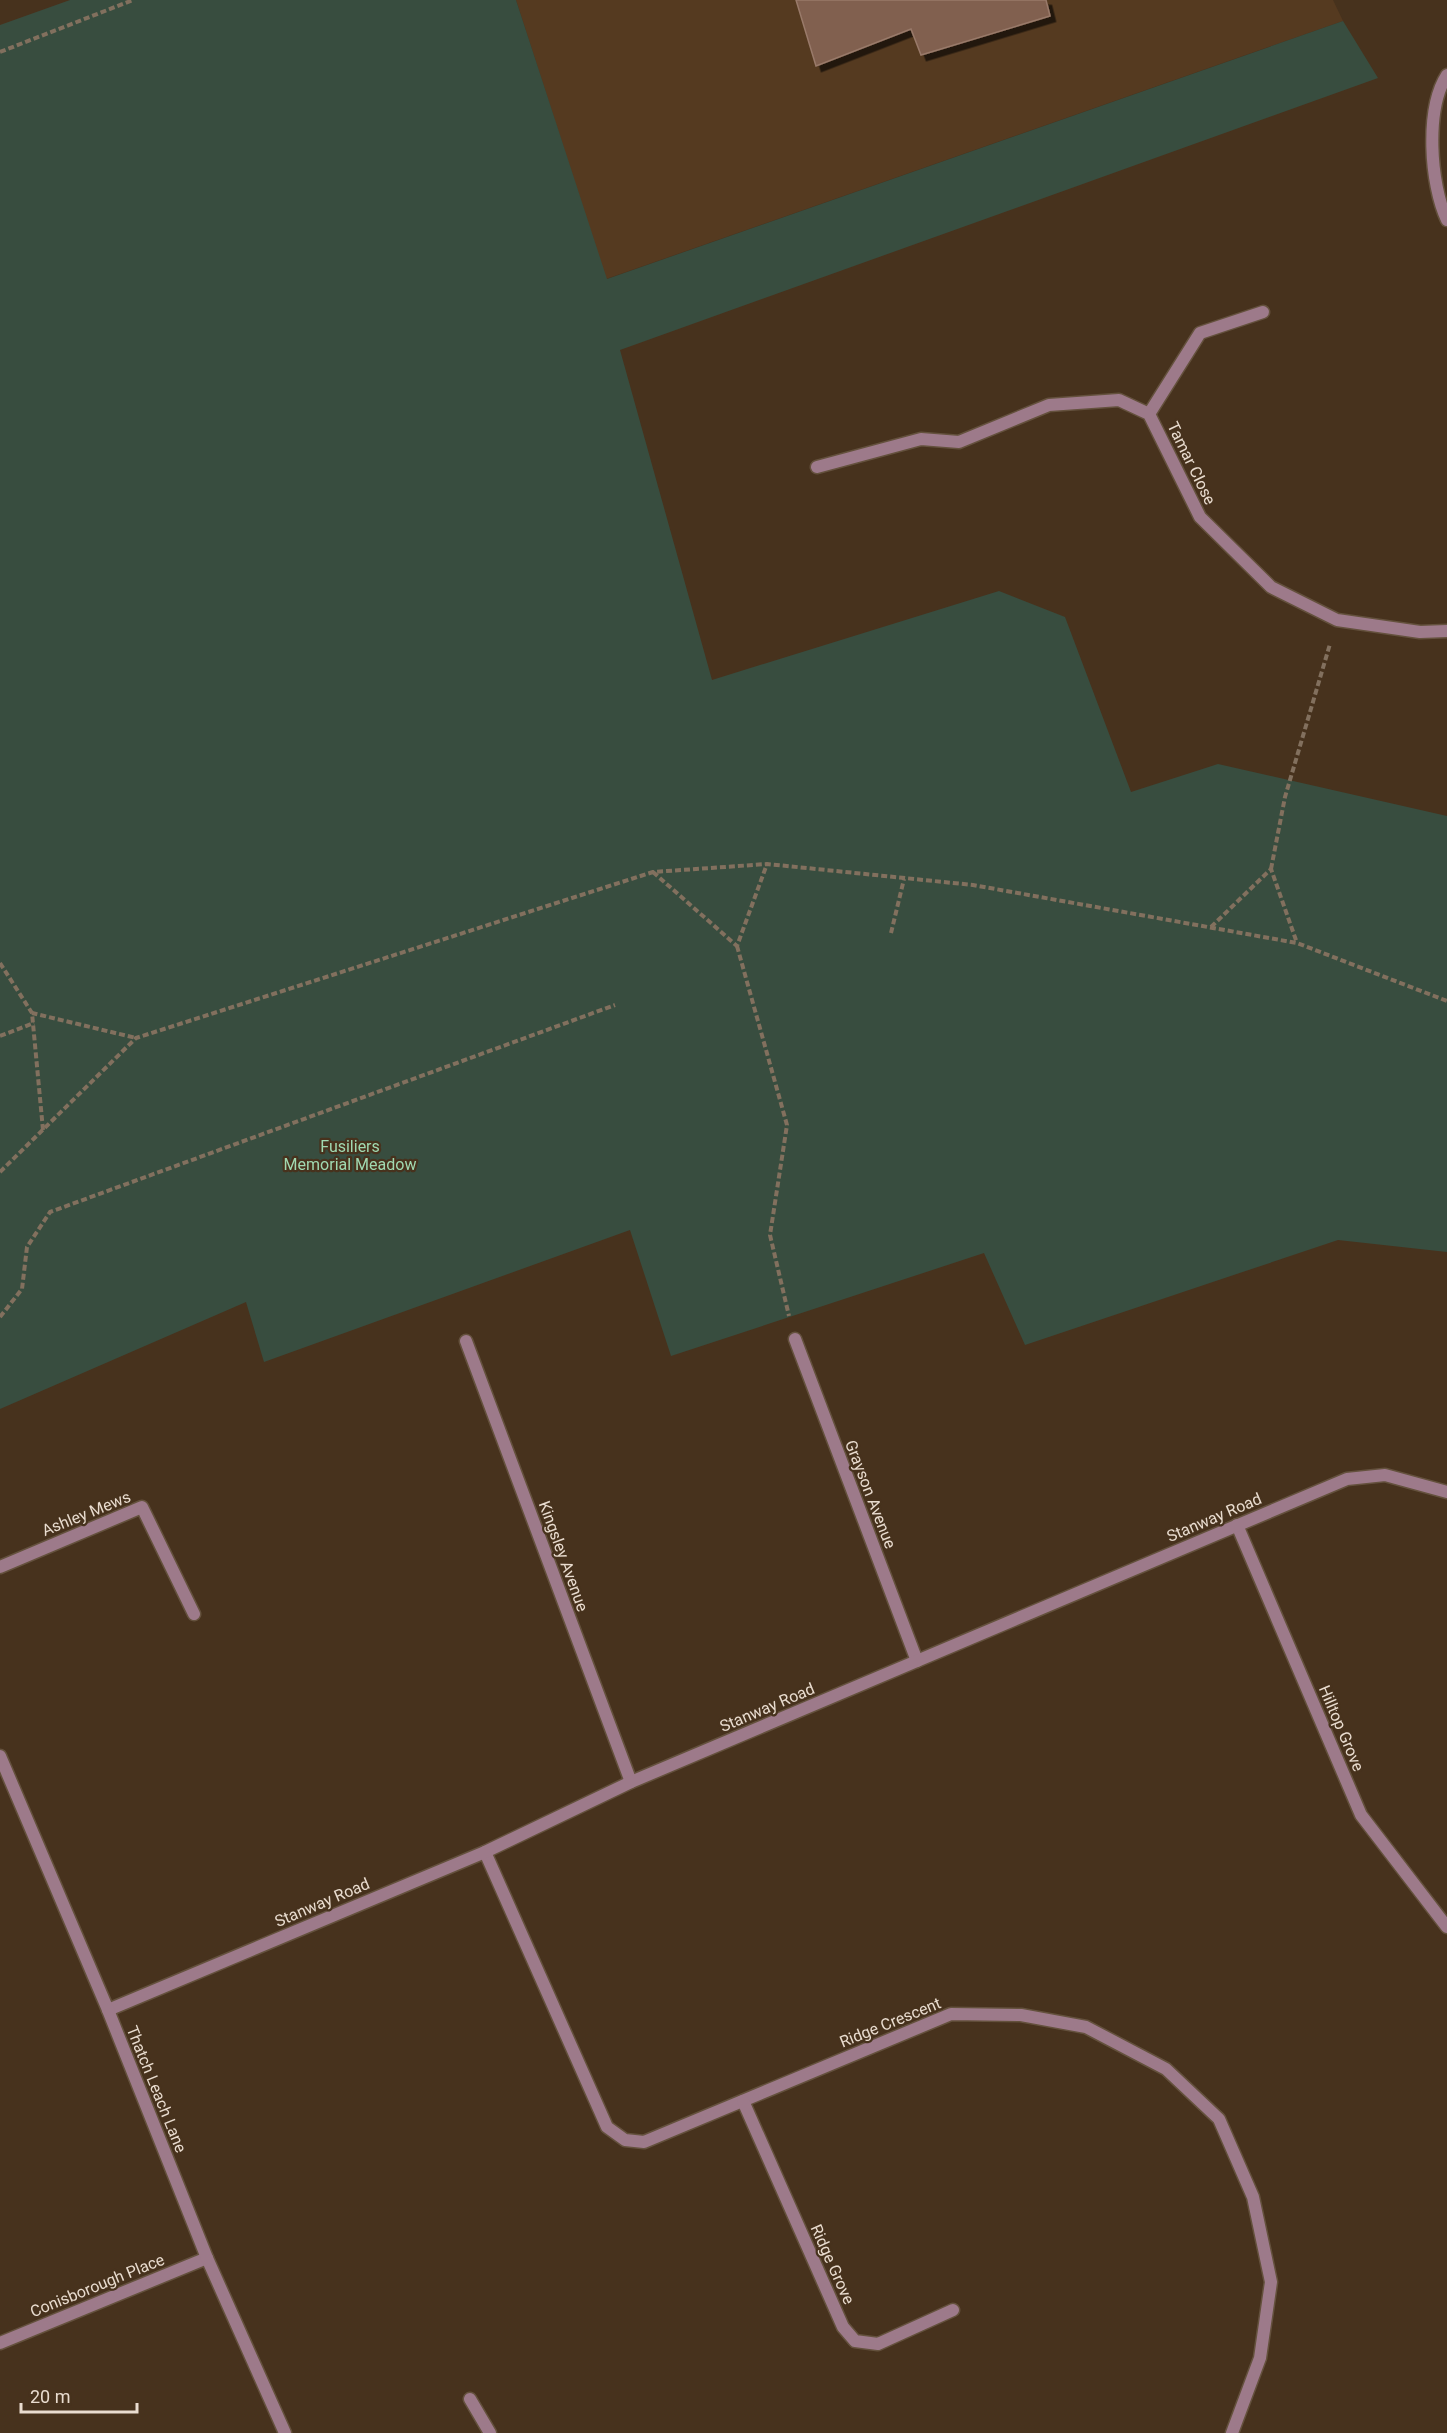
<svg xmlns="http://www.w3.org/2000/svg" width="1447" height="2433" font-family="Roboto,sans-serif">
	<style>
		.built { fill: #553a20 }
		.green { fill: #384d3f }
		.building { fill: #81604f; stroke: #997a6a; stroke-width: 1.5; filter: url(#shadow) }
		.lines { fill: none; stroke-linecap: round; stroke-linejoin: round }
		.minor-casing { stroke: #64513d; stroke-width: 15 }
		.tertiary-casing { stroke: #64513d; stroke-width: 15 }
		.path { stroke: #82705e; stroke-width: 4; stroke-dasharray: 6 3; stroke-linecap: butt }
		.minor { stroke: #9d7a8a; stroke-width: 12 }
		.tertiary { stroke: #9d7a8a; stroke-width: 12 }
		.labels { text-anchor: middle; stroke-width: 4.5; stroke-linejoin: round; paint-order: stroke }
		.street-label { font-size: 16px; fill: #e9dccf; stroke: #47321d }
		.park-label { font-size: 16px; fill: #a0d9b1; stroke: #47321d }
	</style>
	<defs>
		<filter id="shadow"><feDropShadow dx="5.5" dy="5.5" stdDeviation="0" flood-color="#0009"/></filter>
	</defs>
	<rect width="100%" height="100%" fill="#47321d"/>
	<polygon class="built" points="516,0 1333,0 1343,21 606,279"/>
	<polygon class="green" points="70,0 516,0 607,279 1343,21 1378,78 620,350 712,680 999,591 1065,617 1131,792 1218,764 1447,816 1447,1252 1338,1240 1025,1345 984,1253 671,1356 630,1230 264,1362 246,1302 0,1409 0,25"/>
	<polygon class="building" points="796,0 1046,0 1050,16 921,55 911,29 816,66"/>
	<g class="lines">
		<defs>
			<g id="minor">
				<path d="M1447,75C1425,109 1430,184 1447,220"/>
				<polyline points="1149,414 1200,333 1263,312"/>
				<polyline points="817,467 921,439 959,442 1049,405 1119,400 1149,414 1200,517 1271,587 1337,620 1420,632 1447,631"/>
				<polyline points="795,1339 917,1661"/>
				<polyline points="466,1341 631,1782"/>
				<polyline points="1237,1525 1361,1815 1447,1927"/>
				<polyline points="0,1567 142,1507 194,1614"/>
				<polyline points="485,1852 607,2127 625,2140 644,2142 951,2014 1021,2015 1086,2027 1166,2069 1219,2119 1253,2197 1271,2282 1260,2358 1232,2433"/>
				<polyline points="108,2010 485,1852 631,1782 1347,1479 1385,1475 1447,1492"/>
				<polyline points="743,2101 843,2327 855,2341 878,2344 953,2310"/>
				<polyline points="0,2343 207,2258"/>
				<polyline points="470,2399 490,2433"/>
			</g>
			<polyline id="tertiary" points="0,1756 108,2010 207,2258 285,2433"/>
		</defs>
		<use href="#minor" class="minor-casing"/>
		<use href="#tertiary" class="tertiary-casing"/>
		<g class="path">
			<polyline points="0,52 133,0"/>
			<polyline points="1271,869 1285,797 1330,644"/>
			<polyline points="653,872 737,946 767,864"/>
			<polyline points="1211,927 1271,869 1297,943"/>
			<polyline points="891,933 904,879"/>
			<polyline points="737,946 787,1125 770,1235 789,1316"/>
			<polyline points="0,963 32,1013"/>
			<polyline points="0,1036 34,1023"/>
			<polyline points="43,1130 32,1013 136,1038"/>
			<polyline points="0,1172 136,1038 653,872 767,864 973,885 1297,943 1447,1001"/>
			<polyline points="0,1317 22,1289 27,1247 50,1212 615,1005"/>
		</g>
		<use href="#minor" class="minor"/>
		<use href="#tertiary" class="tertiary"/>
	</g>
	<g class="labels">
		<g class="street-label">
			<text transform="translate(1192 463) rotate(64)" y="6">Tamar Close</text>
			<text transform="translate(871 1494) rotate(69)" y="6">Grayson Avenue</text>
			<text transform="translate(86 1513) rotate(-22)" y="6">Ashley Mews</text>
			<text transform="translate(1214 1517) rotate(-23)" y="6">Stanway Road</text>
			<text transform="translate(564 1556) rotate(70)" y="6">Kingsley Avenue</text>
			<text transform="translate(767 1707) rotate(-23)" y="6">Stanway Road</text>
			<text transform="translate(1342 1728) rotate(67)" y="6">Hilltop Grove</text>
			<text transform="translate(322 1902) rotate(-23)" y="6">Stanway Road</text>
			<text transform="translate(890 2022) rotate(-22)" y="6">Ridge Crescent</text>
			<text transform="translate(157 2089) rotate(68)" y="6">Thatch Leach Lane</text>
			<text transform="translate(833 2264) rotate(66)" y="6">Ridge Grove</text>
			<text transform="translate(97 2285) rotate(-22)" y="6">Conisborough Place</text>
		</g>
		<g class="park-label">
			<text x="350" y="1152">Fusiliers<tspan x="350" dy="18">Memorial Meadow</tspan></text>
		</g>
	</g>
	<path d="M21 2403v9h116v-9" fill="none" stroke="#e9dccf" stroke-width="3"/>
	<text x="30" y="2403" font-size="18" fill="#e9dccf" stroke="#47321d" stroke-width="4.5" paint-order="stroke">20 m</text>
</svg>
